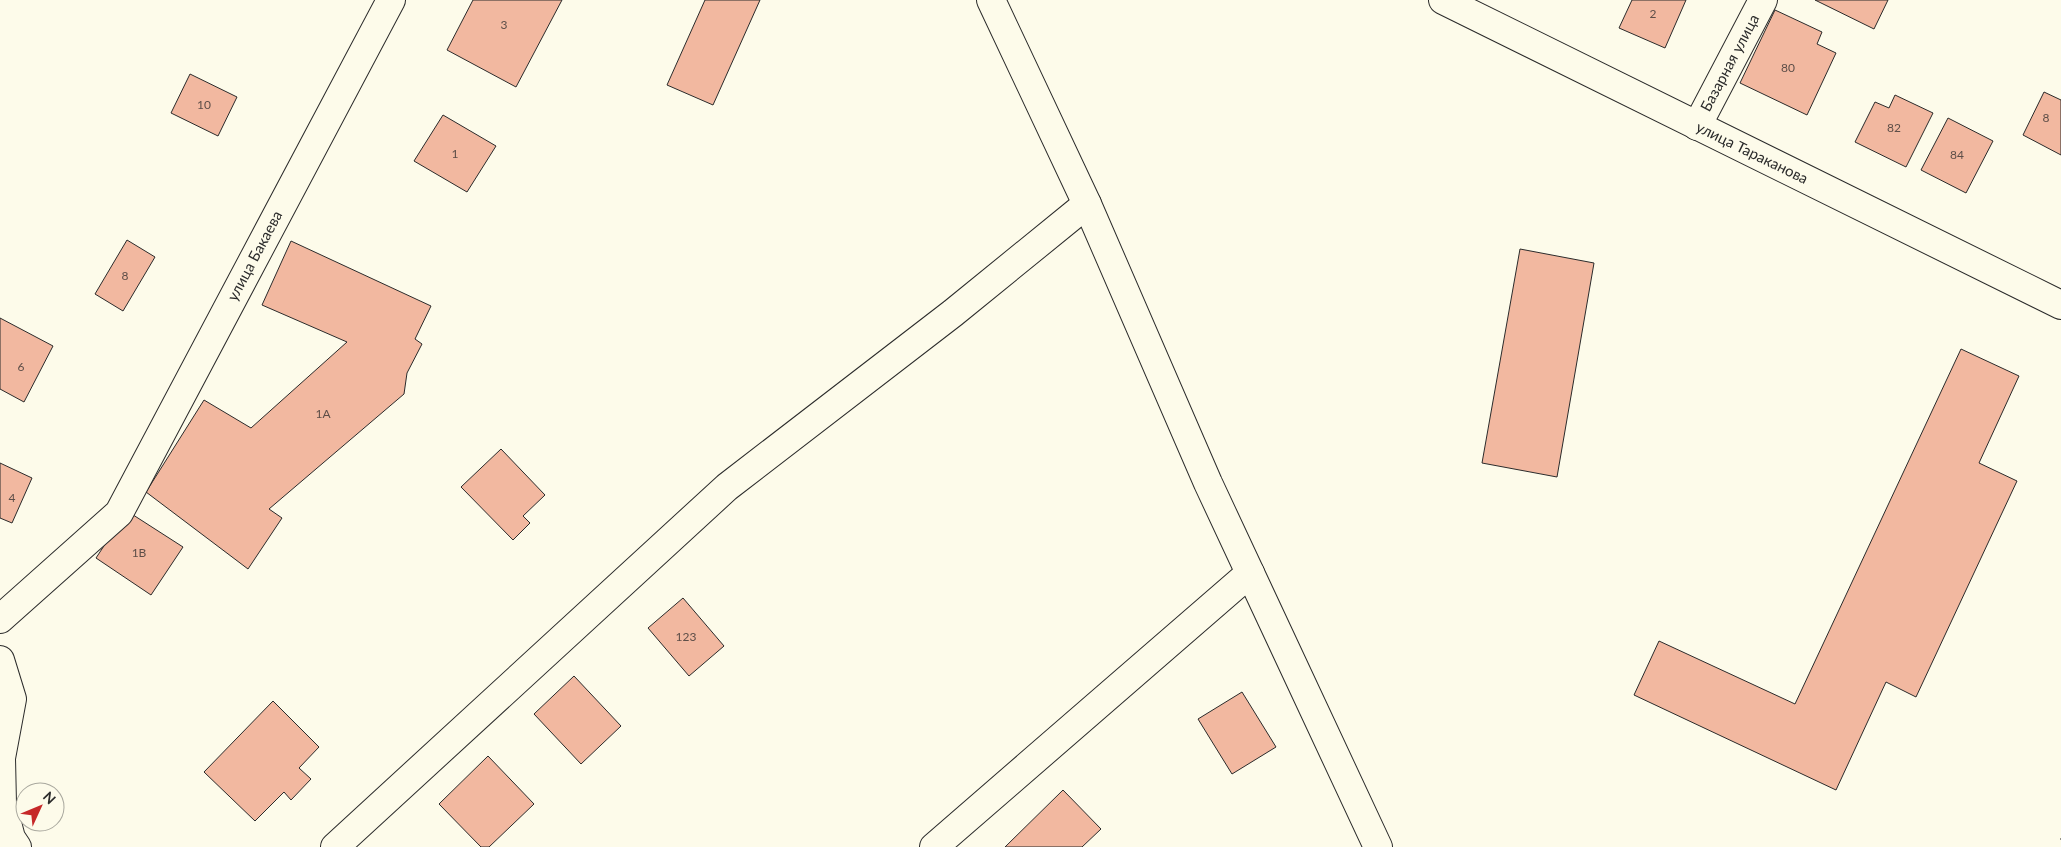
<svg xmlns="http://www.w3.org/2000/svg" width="2061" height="847" font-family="Lato,sans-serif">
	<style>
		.building { fill: #f2b8a0; stroke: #2b2b2b }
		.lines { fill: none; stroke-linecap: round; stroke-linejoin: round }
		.minor-casing { stroke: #2b2b2b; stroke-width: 30 }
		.minor { stroke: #fdfbea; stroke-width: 28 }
		.fence { stroke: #2b2b2b; stroke-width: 1; stroke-dasharray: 6 2.5; stroke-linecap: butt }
		.labels { text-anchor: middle; stroke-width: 4; stroke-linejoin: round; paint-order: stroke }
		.number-label { font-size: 12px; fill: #5d4e48 }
		.street-label { font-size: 15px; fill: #2b2b2b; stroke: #fdfbea }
	</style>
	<rect width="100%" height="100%" fill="#fdfbea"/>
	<g class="building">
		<polygon points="473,0 562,0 516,87 447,50"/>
		<polygon points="705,0 760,0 713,105 667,85"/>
		<polygon points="1632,0 1686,0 1665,48 1619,28"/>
		<polygon points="1815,0 1888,0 1874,29"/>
		<polygon points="1775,10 1822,32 1817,44 1836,53 1807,115 1740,83"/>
		<polygon points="190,74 237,97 218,136 171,113"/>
		<polygon points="2044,92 2061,100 2061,155 2023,135"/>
		<polygon points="1895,95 1933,113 1906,167 1855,142 1875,102 1889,108"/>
		<polygon points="443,115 496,146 467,192 414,161"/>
		<polygon points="1948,118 1993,141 1966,193 1921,170"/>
		<polygon points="127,240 155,257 123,311 95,294"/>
		<polygon points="291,241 431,306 415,339 422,344 407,373 404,394 269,509 282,518 248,569 146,492 204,400 251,428 347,342 262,305"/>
		<polygon points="1520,249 1594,263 1557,477 1482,463"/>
		<polygon points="0,318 53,346 24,402 0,389"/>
		<polygon points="1961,349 2019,376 1979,463 2017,481 1916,697 1886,682 1836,790 1634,695 1659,641 1795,704"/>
		<polygon points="501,449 545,495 523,516 530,523 513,540 461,487"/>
		<polygon points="0,463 32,478 12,523 0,518"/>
		<polygon points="127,511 183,547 151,595 96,558"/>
		<polygon points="683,598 724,646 689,676 648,628"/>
		<polygon points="574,676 621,726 581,764 534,714"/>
		<polygon points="1242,692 1276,747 1232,774 1198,719"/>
		<polygon points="273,701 319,747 299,768 311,779 291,800 284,792 255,821 204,772"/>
		<polygon points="488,756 534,804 489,847 481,847 439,804"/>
		<polygon points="1063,790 1101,829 1082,847 1005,847"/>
	</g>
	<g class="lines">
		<defs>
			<g id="minor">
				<polyline points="991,0 1087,204 1208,483 1378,847"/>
				<polyline points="1443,0 2061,305"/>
				<polyline points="1697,126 1763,0"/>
				<polyline points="0,619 119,513 391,0"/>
				<polyline points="0,660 12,699 1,758 2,804 11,838 17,847"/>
				<polyline points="335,847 727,487 953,313 1087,204"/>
				<polyline points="934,847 1250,573"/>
			</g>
		</defs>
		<use href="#minor" class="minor-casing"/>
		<use href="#minor" class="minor"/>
		<polyline class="fence" points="2061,838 2061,840"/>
	</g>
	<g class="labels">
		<g class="number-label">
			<text x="1653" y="18">2</text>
			<text x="504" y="29">3</text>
			<text x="1788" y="72">80</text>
			<text x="204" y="109">10</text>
			<text x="2046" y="122">8</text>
			<text x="1894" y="132">82</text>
			<text x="455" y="158">1</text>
			<text x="1957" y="159">84</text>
			<text x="125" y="280">8</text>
			<text x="21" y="371">6</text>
			<text x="323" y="418">1А</text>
			<text x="12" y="502">4</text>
			<text x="139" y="557">1В</text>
			<text x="686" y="641">123</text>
		</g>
		<g class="street-label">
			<text transform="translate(1730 63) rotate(-62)" y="5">Базарная улица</text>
			<text transform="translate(1752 153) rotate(26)" y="5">улица Тараканова</text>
			<text transform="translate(255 256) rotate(-62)" y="5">улица Бакаева</text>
		</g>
	</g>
	<g transform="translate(40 807) rotate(46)"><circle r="24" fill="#fdfbea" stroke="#a9a89e"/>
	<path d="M0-4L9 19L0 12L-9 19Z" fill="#c62828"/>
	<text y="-8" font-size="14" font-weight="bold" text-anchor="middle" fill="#2b2b2b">N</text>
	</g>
</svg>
